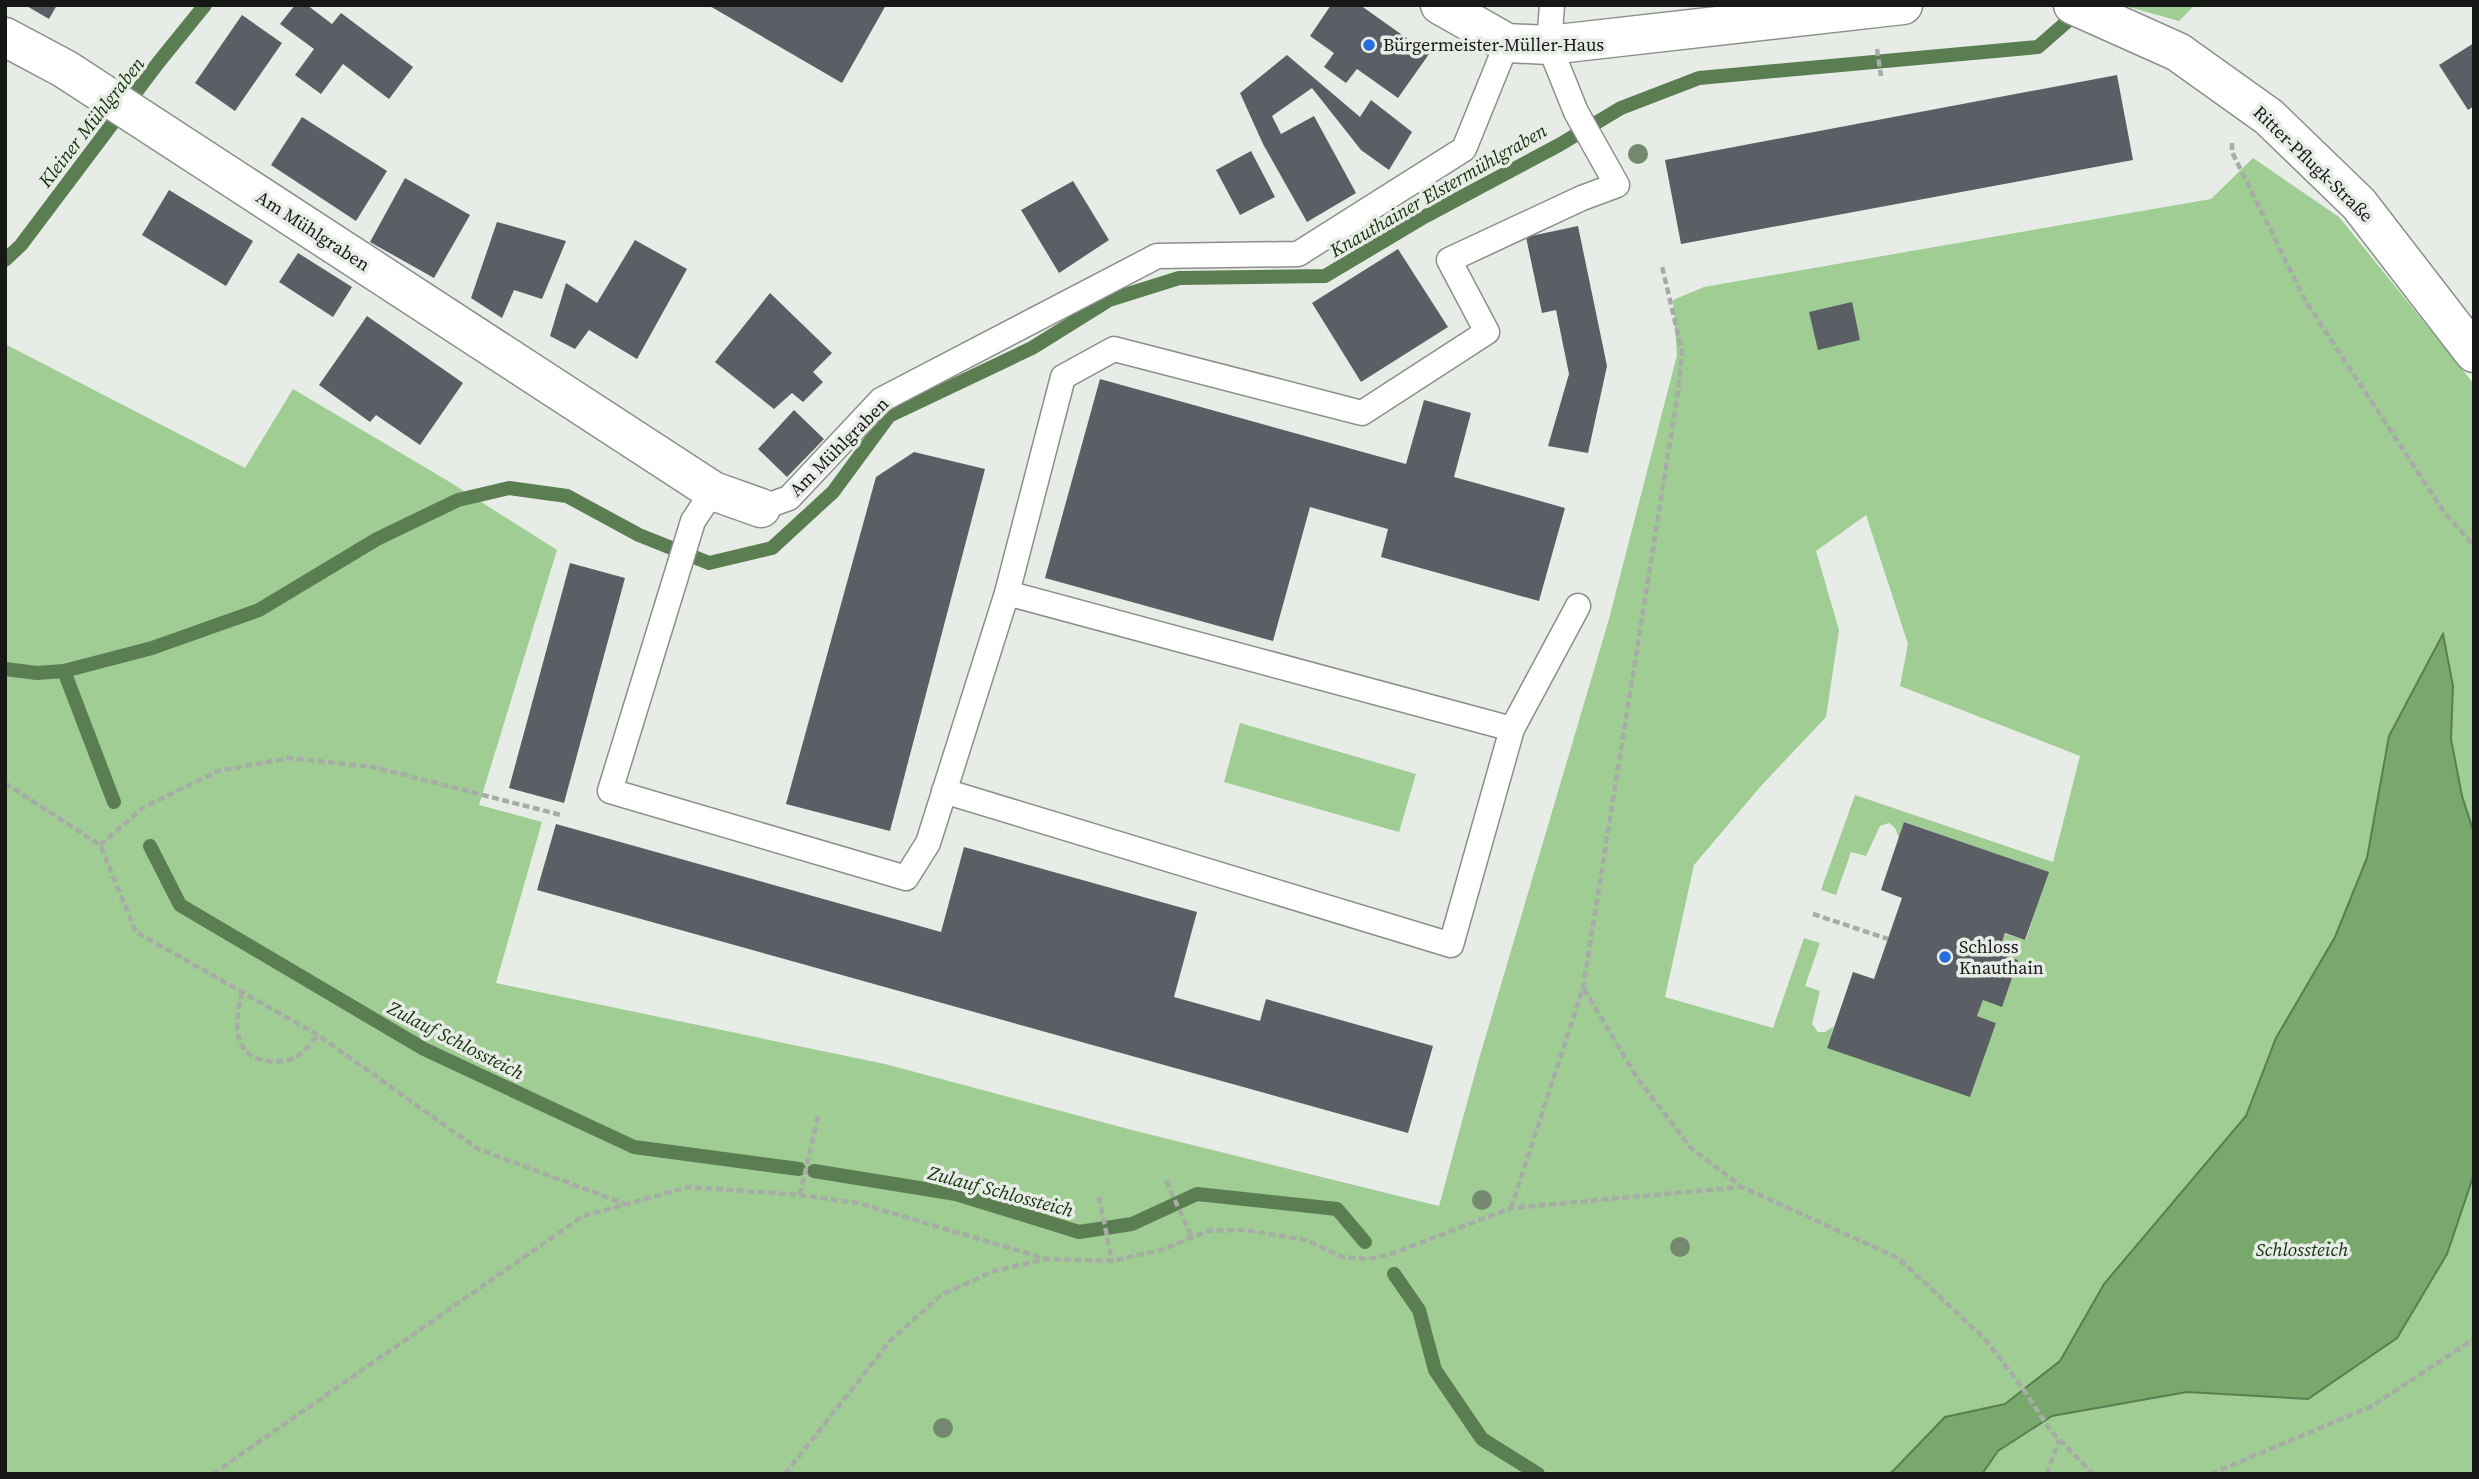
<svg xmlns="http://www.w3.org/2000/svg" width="2479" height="1479" font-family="'Source Serif 4',serif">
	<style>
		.green { fill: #9fcd93; fill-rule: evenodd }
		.water { fill: #78a86c; stroke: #5b7d52; stroke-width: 2 }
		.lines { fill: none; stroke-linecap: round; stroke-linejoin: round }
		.stream { stroke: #5b7d52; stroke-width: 14 }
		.building { fill: #5b5e64 }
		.service-casing { stroke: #8b8f89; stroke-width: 27 }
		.minor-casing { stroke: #8b8f89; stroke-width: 41 }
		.path { stroke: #a7aca6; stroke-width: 4.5; stroke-dasharray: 7 3.5; stroke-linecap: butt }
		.service { stroke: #fff; stroke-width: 24 }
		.minor { stroke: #fff; stroke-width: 38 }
		.tree { fill: #75896f }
		.poi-dot { fill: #276cd8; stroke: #e7ede6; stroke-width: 2.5 }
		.labels { text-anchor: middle; stroke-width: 7; stroke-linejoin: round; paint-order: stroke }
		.poi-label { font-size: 18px; fill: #161815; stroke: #e7ede6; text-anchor: start }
		.street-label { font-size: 18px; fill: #161815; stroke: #e7ede6 }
		.water-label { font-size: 19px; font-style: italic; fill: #113207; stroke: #e7ede6 }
	</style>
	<rect width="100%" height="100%" fill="#e7ede6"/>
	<g class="green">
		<polygon points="2122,5 2195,5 2179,21"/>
		<path d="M2253,158L2339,217L2474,384V833L2462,796L2451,739L2453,686L2443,635L2389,736L2367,858L2335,937L2276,1038L2246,1116L2104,1284L2060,1361L2005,1404L1945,1417L1890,1474H5V344L245,468L293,389L448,481L557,550L479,805L542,822L496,983L885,1064L1132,1130L1439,1206L1479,1059L1609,619L1677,355L1673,300L1704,287L2211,199ZM1866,515L1908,644L1900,686L2080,756L2053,862L1855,795L1821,890L1836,895L1851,852L1866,856L1880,826L1889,823L1895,828L1899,838L1905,822L2048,872L2026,940L2005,934L1998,954L2017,960L1983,1000L1977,1016L1996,1023L1827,1048L1834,1026L1825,1032H1818L1812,1024L1820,991L1805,986L1820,943L1804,938L1773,1028L1665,997L1694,865L1761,786L1826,717L1839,630L1816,551Z"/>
		<polygon points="1240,723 1416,774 1399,832 1224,782"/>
		<polygon points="2474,1174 2474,1474 1982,1474 1998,1451 2052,1416 2187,1392 2308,1399 2447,1254"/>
	</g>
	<polygon class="water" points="2443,634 2453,686 2451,739 2462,796 2474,833 2474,1174 2447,1254 2397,1338 2308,1399 2187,1392 2052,1416 1998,1451 1982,1474 1890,1474 1945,1417 2005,1404 2060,1361 2104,1284 2246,1116 2276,1038 2335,937 2367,858 2389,736"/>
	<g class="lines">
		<g class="stream">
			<polyline points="5,260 21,245 158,63 205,5"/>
			<polyline points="5,669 37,673 64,671 152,648 259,610 377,539 458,500 509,488 567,496 639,535 709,563 772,548 833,492 889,416 1032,348 1109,300 1179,278 1325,276 1424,217 1559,145 1621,108 1699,78 2038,47 2078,12"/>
			<polyline points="64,671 114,802"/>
			<polyline points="150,846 180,905 424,1049 634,1147 799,1169"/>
			<polyline points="814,1171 956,1194 1079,1232 1132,1224 1197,1194 1337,1209 1365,1242"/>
			<polyline points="1394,1274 1419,1310 1435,1370 1482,1439 1538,1474"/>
		</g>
	</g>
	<g class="building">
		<polygon points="25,5 57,5 49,19"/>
		<polygon points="295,5 307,5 332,24 341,13 413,67 389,99 343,64 321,94 295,75 314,49 280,24"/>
		<polygon points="708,5 886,5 842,83"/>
		<polygon points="1331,5 1360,5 1429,54 1398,98 1357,69 1346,83 1324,67 1334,53 1310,36"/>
		<polygon points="242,15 282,43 235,111 195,83"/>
		<polygon points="2474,43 2474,106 2468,110 2439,65"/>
		<polygon points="1287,55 1360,117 1371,100 1412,132 1389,170 1361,150 1312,88 1272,116 1281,134 1314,116 1356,193 1307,222 1263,144 1240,93"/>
		<polygon points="2117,75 2133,160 1681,244 1665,160"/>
		<polygon points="302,117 387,171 356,221 271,165"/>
		<polygon points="1251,151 1275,197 1240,215 1216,170"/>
		<polygon points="405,178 470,215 434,278 370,242"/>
		<polygon points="1073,181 1109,240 1059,273 1021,210"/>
		<polygon points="169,190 253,241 226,286 142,235"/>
		<polygon points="497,222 566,241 542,299 514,290 502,318 471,298"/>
		<polygon points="1578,226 1607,366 1588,453 1548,446 1569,374 1556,310 1542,313 1526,237"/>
		<polygon points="635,240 687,269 637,359 589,330 575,349 550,336 566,283 597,303"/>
		<polygon points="1398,249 1448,327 1361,382 1312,303"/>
		<polygon points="298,253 352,287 333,317 279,282"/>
		<polygon points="770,293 832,353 813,372 823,382 803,402 792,393 774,409 715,362"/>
		<polygon points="1852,302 1860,340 1818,350 1809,312"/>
		<polygon points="367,316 463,383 420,445 376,415 370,422 319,385"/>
		<polygon points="1100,379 1406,464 1424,400 1471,413 1454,477 1565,508 1539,601 1381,557 1388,529 1310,507 1273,641 1045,578"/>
		<polygon points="794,410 824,439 787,477 758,449"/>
		<polygon points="914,452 985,469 890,831 786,804 876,477"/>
		<polygon points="570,563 625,578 564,803 509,788"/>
		<polygon points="1904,822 2049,872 2025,940 2005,933 1998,954 2018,960 2002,1007 1983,1000 1977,1016 1996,1023 1970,1097 1827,1048 1853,972 1874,979 1902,898 1881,890"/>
		<polygon points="556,824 941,932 964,847 1197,912 1174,997 1260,1021 1266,999 1433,1046 1408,1133 537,890"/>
	</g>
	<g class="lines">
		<defs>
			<g id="service">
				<polyline points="713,491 693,521 610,791 906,878 928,843 1007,593 1063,377 1114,349 1362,413 1487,332 1449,260 1582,198 1617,185 1576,112 1549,45 1552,5"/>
				<polyline points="761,508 789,498 881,400 1157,256 1298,254 1464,149 1507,43"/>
				<polyline points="1007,593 1512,729 1578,606"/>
				<polyline points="944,791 1451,945 1512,729"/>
			</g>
			<g id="minor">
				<polyline points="1440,5 1507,43 1549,45 1903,5"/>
				<polyline points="2073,5 2178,52 2269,117 2359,204 2474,353"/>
				<polyline points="5,37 65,69 713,491 761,508"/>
			</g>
		</defs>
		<use href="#service" class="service-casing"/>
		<use href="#minor" class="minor-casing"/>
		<g class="path">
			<polyline points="1877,49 1881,76"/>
			<polyline points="2232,143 2232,152 2305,300 2444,512 2474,546"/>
			<polyline points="5,783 100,845 136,932 318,1035 478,1149 625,1204"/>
			<polyline points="100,845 144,807 218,771 289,758 373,767 561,815"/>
			<polyline points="1813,914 1888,939"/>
			<polyline points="1584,989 1638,1079 1691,1148 1742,1187 1898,1258 1984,1338 2021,1386 2051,1431 2093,1474"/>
			<path d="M242,992C235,1020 230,1056 268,1061C277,1062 286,1062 295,1058C304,1053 311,1042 318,1035"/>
			<polyline points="1166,1181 1192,1237"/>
			<polyline points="800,1195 818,1116"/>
			<polyline points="1099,1197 1112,1261"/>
			<polyline points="1511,1208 1583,988 1678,392 1682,352 1662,266"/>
			<polyline points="213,1474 583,1216 689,1187 800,1195 858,1203 1047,1259 1112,1261 1161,1250 1208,1231 1245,1230 1306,1240 1342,1257 1369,1259 1394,1253 1511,1208 1742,1187"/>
			<polyline points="785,1474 890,1341 941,1295 994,1271 1046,1259"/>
			<polyline points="2047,1474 2059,1440"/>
			<polyline points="2211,1474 2372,1406 2474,1339"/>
		</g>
		<use href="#service" class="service"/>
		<use href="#minor" class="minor"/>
	</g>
	<g class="tree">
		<circle cx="1638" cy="154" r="10"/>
		<circle cx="1482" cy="1200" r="10"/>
		<circle cx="1680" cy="1247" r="10"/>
		<circle cx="943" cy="1428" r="10"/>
	</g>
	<g class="poi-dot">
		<circle cx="1369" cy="45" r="7"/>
		<circle cx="1945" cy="957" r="7"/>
	</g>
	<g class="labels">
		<g class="poi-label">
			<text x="1383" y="51">Bürgermeister-Müller-Haus</text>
			<text x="1959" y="953">Schloss<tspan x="1959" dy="21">Knauthain</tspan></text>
		</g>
		<g class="street-label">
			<text transform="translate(2313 164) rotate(44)" y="6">Ritter-Pflugk-Straße</text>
			<text transform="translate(313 231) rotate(33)" y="6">Am Mühlgraben</text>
			<text transform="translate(839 447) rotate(-45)" y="6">Am Mühlgraben</text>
		</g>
		<g class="water-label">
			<text transform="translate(91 122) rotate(-52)" y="7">Kleiner Mühlgraben</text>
			<text transform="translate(1438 190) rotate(-30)" y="7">Knauthainer Elstermühlgraben</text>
			<text transform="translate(456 1040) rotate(27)" y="7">Zulauf Schlossteich</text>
			<text transform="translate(1001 1191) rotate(15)" y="7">Zulauf Schlossteich</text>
			<text x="2302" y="1256">Schlossteich</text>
		</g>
	</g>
	<rect width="2479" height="1479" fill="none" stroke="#161815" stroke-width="14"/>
</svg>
